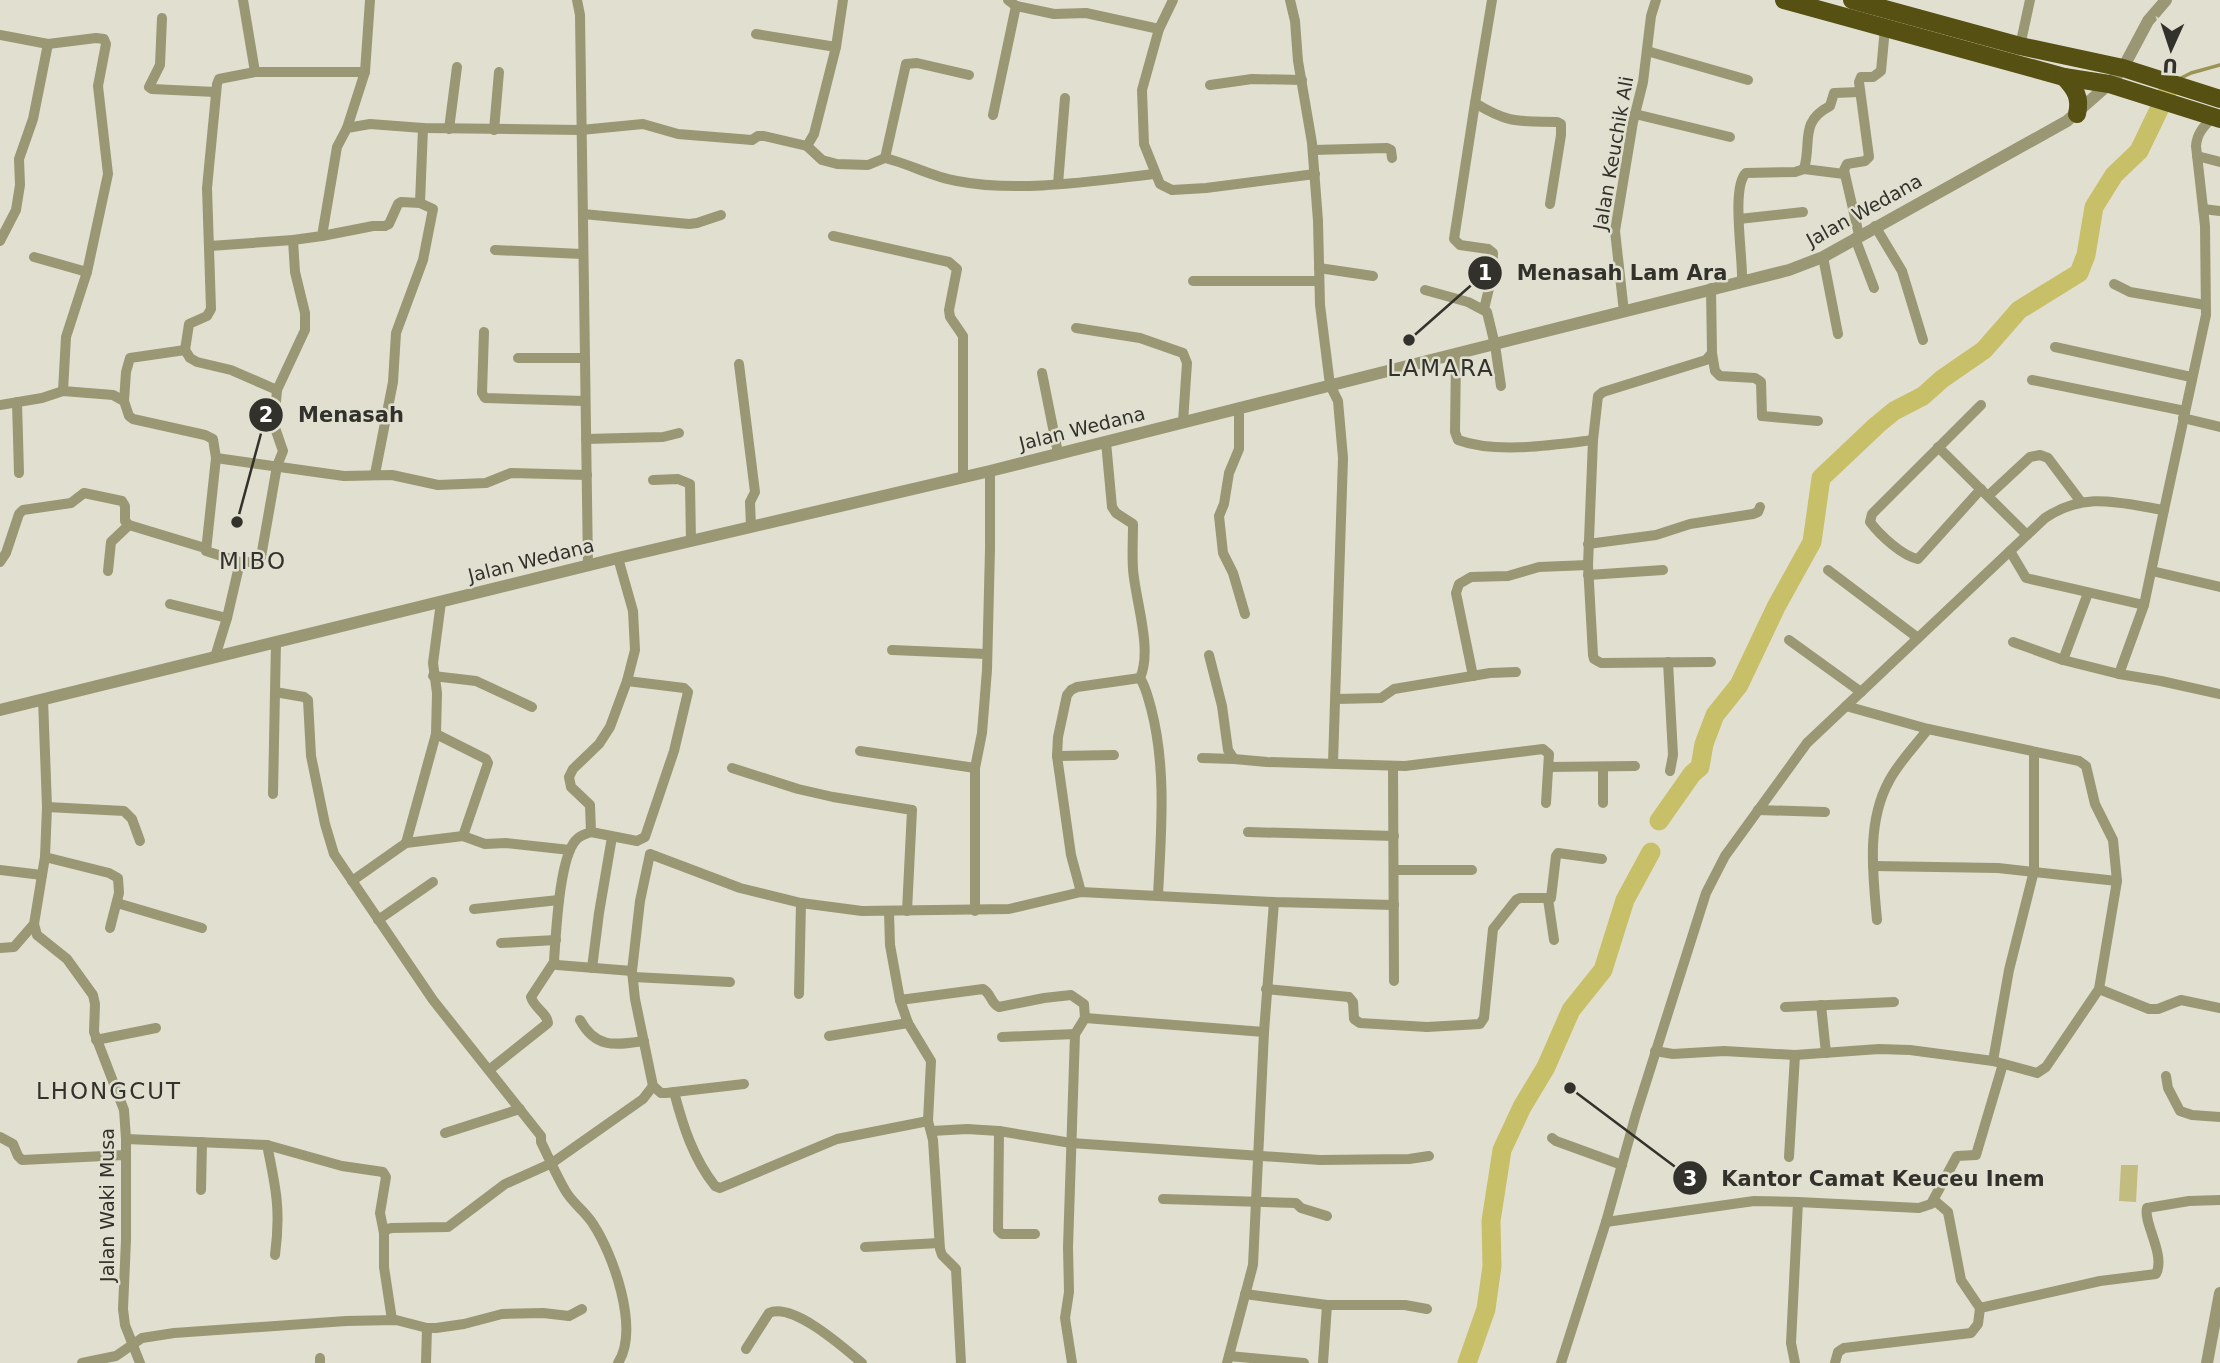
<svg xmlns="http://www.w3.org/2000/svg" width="2220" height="1363" font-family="'DejaVu Sans',sans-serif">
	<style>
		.green { fill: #c2bc80 }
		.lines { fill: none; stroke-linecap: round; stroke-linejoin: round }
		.stream { stroke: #9b9456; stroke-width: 3.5 }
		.river { stroke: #c8bf69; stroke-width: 19 }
		.minor { stroke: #9a9774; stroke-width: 10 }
		.tertiary { stroke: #9a9774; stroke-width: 12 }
		.trunk { stroke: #565012; stroke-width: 18 }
		.labels { text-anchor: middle; stroke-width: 5; stroke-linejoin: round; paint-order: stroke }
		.street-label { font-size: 19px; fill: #32312b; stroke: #e1e0d0 }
		.quarter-label { font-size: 23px; letter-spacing: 2px; fill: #32312b; stroke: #e1e0d0 }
		.leader { fill: none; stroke: #32312b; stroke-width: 2.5 }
		.callout-dot { fill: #32312b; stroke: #e1e0d0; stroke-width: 2.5 }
		.mark-label { font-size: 21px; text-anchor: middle; font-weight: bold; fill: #fff }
		.callout-label { font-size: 21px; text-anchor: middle; font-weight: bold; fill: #32312b; stroke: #e1e0d0; stroke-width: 5; stroke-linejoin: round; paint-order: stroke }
	</style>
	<rect width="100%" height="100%" fill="#e1e0d0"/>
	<polygon class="green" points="2121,1165 2138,1165 2136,1202 2119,1201"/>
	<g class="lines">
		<polyline class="stream" points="2179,79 2191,73 2220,65"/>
		<g class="river">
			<polyline points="1659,821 1692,774 1700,767 1704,744 1715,715 1739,685 1776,607 1812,542 1821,478 1877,425 1894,411 1923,396 1942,379 1984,350 2019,310 2079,273 2086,255 2094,207 2114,175 2139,151 2167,93"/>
			<polyline points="1467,1363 1486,1309 1492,1266 1491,1221 1502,1150 1522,1107 1546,1067 1571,1010 1603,970 1625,900 1651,852"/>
		</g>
		<g class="minor">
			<polyline points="243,0 255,72"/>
			<polyline points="577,0 580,15 588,566"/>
			<polyline points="1008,0 1016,6 1054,14 1086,13 1159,29"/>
			<polyline points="1173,0 1159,29 1142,90 1144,144 1160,184 1172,190 1206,188 1315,174"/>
			<polyline points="1290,0 1295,21 1298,61 1312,143 1318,221 1320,305 1330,385 1338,401 1343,458 1333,763"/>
			<path d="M1492,0L1475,103C1509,124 1519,121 1557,122L1561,124V135L1550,204"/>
			<polyline points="162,18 160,65 149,87 152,89 215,92"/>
			<polyline points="756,34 836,47"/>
			<polyline points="0,35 48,44 96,38 104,39 106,44 98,86 108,174 87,272 66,337 63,391"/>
			<polyline points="2020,46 2030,0"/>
			<polyline points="1647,51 1748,80"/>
			<polyline points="1210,85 1252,79 1302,80"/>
			<polyline points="1475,103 1454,239 1460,245 1488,249 1493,253 1492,276 1484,309"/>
			<polyline points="1635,114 1730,137"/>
			<polyline points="993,115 1016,6"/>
			<polyline points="347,128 365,72 370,0"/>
			<polyline points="449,129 457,67"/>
			<polyline points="494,130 499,72"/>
			<polyline points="807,146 814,134 836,47 843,0"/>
			<polyline points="1313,150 1387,148 1391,150 1392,158"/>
			<polyline points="2197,156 2220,162"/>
			<polyline points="885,158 906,64 917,63 969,75"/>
			<polyline points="1804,169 1844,174"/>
			<polyline points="1058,184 1065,98"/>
			<polyline points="420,203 423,128"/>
			<polyline points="2203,209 2220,211"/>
			<polyline points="583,214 689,224 697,223 721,215"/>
			<polyline points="1739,219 1803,212"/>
			<polyline points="1875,226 1902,271 1923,340"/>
			<polyline points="1859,235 1844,170 1847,164 1865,161 1869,157 1859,82 1861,77 1873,77 1881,71 1885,28"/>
			<polyline points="322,236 373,226 385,226 389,224 398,204 401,202 420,203 433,209 423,260 396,333 393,382 375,474"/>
			<polyline points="833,236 949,262 957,269 949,310 950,317 963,336 963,477"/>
			<polyline points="1855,238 1874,288"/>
			<polyline points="0,241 16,210 20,185 19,159 33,119 48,44"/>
			<path d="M210,246L293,240L322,236L337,147L347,128L370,124L423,128L581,130L643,124L678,134L752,140L758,136H764L807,146L822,160L837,164L868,165L885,158C910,164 932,177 957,181C1018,193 1093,181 1154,174"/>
			<polyline points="495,250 582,254"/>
			<polyline points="34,257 87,272"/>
			<polyline points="1823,257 1838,334"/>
			<polyline points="1319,268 1373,276"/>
			<path d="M1742,280C1743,257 1731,187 1746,173L1795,172L1804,169C1812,142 1799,122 1830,106L1834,93L1860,92"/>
			<polyline points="1193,281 1319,281"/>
			<polyline points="2114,284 2130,292 2205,305"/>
			<polyline points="1425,290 1468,302 1487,312 1495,345 1501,386"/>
			<polyline points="1624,312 1615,231 1633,122 1643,82 1651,16 1656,0"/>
			<polyline points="1076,328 1140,338 1183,353 1187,363 1183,422"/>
			<polyline points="484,332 482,393 485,398 585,401"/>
			<polyline points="2055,347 2191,377"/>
			<polyline points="1712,353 1715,371 1720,376 1755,378 1761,382 1762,416 1818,421"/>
			<path d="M1456,355L1455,432L1458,440C1496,454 1553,445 1593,440"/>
			<polyline points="518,358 584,358"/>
			<polyline points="739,364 755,492 750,502 751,527"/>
			<polyline points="1042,373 1058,453"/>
			<polyline points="2032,380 2185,411"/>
			<polyline points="277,390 231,370 197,362 190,358 185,350 189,324 207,316 211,309 207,188 217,84 219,79 255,72 365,72"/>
			<polyline points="124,401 126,372 130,358 185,350"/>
			<polyline points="17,402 19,473"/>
			<polyline points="0,405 42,398 63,391 113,395 124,401 129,416 133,419 205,435 213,439 216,458 206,551 240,562 227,618 215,657"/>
			<polyline points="1239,408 1239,449 1229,473 1224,504 1219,516 1223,553 1233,573 1245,614"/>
			<polyline points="2183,418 2220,427"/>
			<polyline points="586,439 663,437 679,433"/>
			<polyline points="1938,447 2027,535"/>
			<polyline points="216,458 344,476 392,475 438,485 486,483 511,473 587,475"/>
			<polyline points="653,480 678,479 690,484 691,541"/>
			<path d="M1981,489L1918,559C1902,556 1880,535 1870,522L1872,514L1981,405"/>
			<polyline points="1988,496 2030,457 2040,455 2048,458 2081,502"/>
			<polyline points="2164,510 2144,605 2119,674 2161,681 2220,694"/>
			<polyline points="1588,544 1656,535 1690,524 1753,514 1758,512 1760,507"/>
			<polyline points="2010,551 2026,578 2144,605"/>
			<path d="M618,558L633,611L635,650L627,681L610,727L599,744L573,769L569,777L571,787L590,805L591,832C586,834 580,835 576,840C559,858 556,935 554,961L557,965L632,971"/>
			<polyline points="0,562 6,553 19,514 23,510 71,503 84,493 122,501 125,506 125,521 129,525 205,548"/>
			<polyline points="240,562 252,562 261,557 277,466 283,451 274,425 277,390 305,330 305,313 295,272 293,240"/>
			<polyline points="1828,570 1918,638"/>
			<polyline points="108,571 111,542 129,525"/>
			<polyline points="2152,571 2220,587"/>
			<polyline points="1588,575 1663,570"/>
			<polyline points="170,604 227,618"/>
			<polyline points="1789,640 1861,692"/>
			<path d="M276,642L275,692L304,697L308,700L311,756L325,824L334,854L433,1000L541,1136V1142C549,1158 556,1175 565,1190C572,1203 585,1211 593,1224C613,1254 640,1329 618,1363"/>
			<polyline points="2013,642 2063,660 2119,674"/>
			<polyline points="892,650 987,654"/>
			<polyline points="1209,655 1222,706 1228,750 1234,759 1267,762 1405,766 1543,749 1549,754 1546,803"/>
			<polyline points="2063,660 2088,593"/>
			<polyline points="1668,662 1673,755 1670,771"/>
			<polyline points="1711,662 1601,663 1594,659 1593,655 1588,565 1593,440 1598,396 1603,392 1706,360 1712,353 1711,288"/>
			<polyline points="433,676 476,681 532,707"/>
			<polyline points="1473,676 1456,593 1459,584 1471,577 1508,576 1539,567 1588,565"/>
			<path d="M1140,678C1146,687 1148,698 1151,708C1167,769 1161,833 1158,896"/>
			<polyline points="1336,699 1381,698 1394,689 1490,673 1516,672"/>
			<polyline points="860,751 975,768"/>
			<polyline points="1057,756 1114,755"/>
			<polyline points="1202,758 1234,759"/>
			<polyline points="1393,767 1394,981"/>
			<polyline points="1549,767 1635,766"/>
			<polyline points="732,768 798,789 833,797 912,810 907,911"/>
			<polyline points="273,794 275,692"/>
			<polyline points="1603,803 1603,767"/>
			<polyline points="47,807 124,811 132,819 140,841"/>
			<polyline points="1758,810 1825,812"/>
			<polyline points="591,832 637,841 645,837 674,751 688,692 684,688 627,681"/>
			<polyline points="1248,832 1394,836"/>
			<polyline points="463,836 485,844 506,843 570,850"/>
			<polyline points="406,843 436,734 437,693 433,663 441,602"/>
			<polyline points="45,857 109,873 118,878 119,893 110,928"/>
			<polyline points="1873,866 1998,868 2117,881"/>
			<polyline points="0,870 42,875"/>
			<polyline points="1394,870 1472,870"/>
			<polyline points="352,881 406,843 463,836 488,763 486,759 436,734"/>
			<path d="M1081,892L1071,855L1057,756L1058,737L1067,695L1071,690L1077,687L1140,678C1153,650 1135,599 1133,569C1132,554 1133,539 1133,524L1116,513L1112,507L1106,442"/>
			<polyline points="1548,899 1554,940"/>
			<polyline points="117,903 202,928"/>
			<polyline points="474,909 559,900"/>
			<polyline points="975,911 975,768 982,733 987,670 990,549 990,471"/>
			<polyline points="889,912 890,945 900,1000 908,1023 931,1061 928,1121 933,1140 940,1249 942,1255 956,1269 961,1363"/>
			<polyline points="378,920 433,882"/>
			<path d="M1877,920C1873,875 1866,823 1889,781C1899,762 1915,746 1928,729"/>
			<polyline points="34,924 37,935 67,959 93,995 95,1004 94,1032 124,1110 126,1139 126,1240 123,1309 125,1325 140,1363"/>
			<polyline points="501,943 556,940"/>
			<polyline points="0,948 14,947 34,924 45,857 47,807 43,699"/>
			<polyline points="592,968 599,913 612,837"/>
			<polyline points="634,977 730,982"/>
			<polyline points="1266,989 1349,997 1353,1002 1354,1019 1360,1023 1427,1027 1480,1024 1484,1018 1493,929 1516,900 1520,898 1551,898 1556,856 1558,853 1602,859"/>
			<polyline points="2099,989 2149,1009 2158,1009 2181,1000 2220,1008"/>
			<polyline points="799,994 801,903"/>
			<path d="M900,1000L983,989C991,993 991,1004 999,1007L1044,998L1071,995L1084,1004L1085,1018"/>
			<polyline points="1821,1005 1826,1053"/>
			<polyline points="1785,1007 1894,1002"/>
			<path d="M580,1020C596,1049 615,1045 644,1041"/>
			<polyline points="829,1036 908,1023"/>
			<polyline points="1002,1037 1075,1034"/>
			<polyline points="96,1040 156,1028"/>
			<polyline points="1655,1051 1673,1054 1724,1051 1795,1055 1879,1049 1910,1050 1993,1061 2037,1073 2046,1067 2099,989 2117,881 2113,840 2095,804 2086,766 2079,761 1928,729 1846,706"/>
			<polyline points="1993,1061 2009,970 2034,871 2034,753"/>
			<path d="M489,1070L548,1023C547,1013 534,1008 531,997L554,962"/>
			<polyline points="2166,1076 2168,1088 2180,1111 2192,1115 2220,1117"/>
			<polyline points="744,1084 666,1093 661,1093 653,1086 635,999 632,971 640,901 650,854 740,888 801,903 862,911 1009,909 1081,892 1274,902 1394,905"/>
			<path d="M674,1092C683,1126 693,1158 715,1186L720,1188L837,1139L928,1121"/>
			<polyline points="932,1131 967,1129 999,1131 1071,1143 1320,1160 1409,1159 1429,1156"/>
			<polyline points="999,1131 998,1230 1002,1234 1035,1234"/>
			<polyline points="445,1133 520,1109"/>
			<polyline points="0,1137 13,1144 18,1156 22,1160 125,1155"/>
			<polyline points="1552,1138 1556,1141 1622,1165"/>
			<path d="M126,1139L267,1145C276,1188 281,1211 275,1255"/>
			<polyline points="267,1145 342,1166 383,1172 386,1177 380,1213 384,1233 384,1267 392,1320"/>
			<polyline points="1789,1157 1795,1055"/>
			<polyline points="201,1190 202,1142"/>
			<polyline points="1163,1199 1296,1203 1301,1208 1327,1216"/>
			<polyline points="1934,1200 1948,1212 1961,1280 1980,1308"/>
			<polyline points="1798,1202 1919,1208 1931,1204 1957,1156 1976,1155 2003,1064"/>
			<polyline points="1606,1222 1754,1201 1798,1202 1791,1343 1795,1363"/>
			<polyline points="384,1233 387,1229 392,1228 448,1227 505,1184 552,1163 643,1099 653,1086"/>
			<polyline points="865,1247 939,1243"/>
			<polyline points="1245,1294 1327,1305 1405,1305 1427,1309"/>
			<path d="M746,1349L769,1313C793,1302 844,1348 862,1363"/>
			<polyline points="1229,1356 1304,1363"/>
			<polyline points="82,1363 116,1356 142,1338 174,1333 346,1321 396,1320 427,1328 436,1328 464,1324 502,1314 543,1313 569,1316 582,1309"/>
			<polyline points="320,1363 320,1358"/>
			<polyline points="426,1363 427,1328"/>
			<polyline points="1072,1363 1065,1318 1069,1292 1068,1247 1075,1034 1085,1018 1264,1032"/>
			<polyline points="1227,1363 1253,1265 1264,1032 1274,902"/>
			<polyline points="1323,1363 1327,1305"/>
			<path d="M1561,1363L1606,1222L1636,1114L1706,893L1725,856L1807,743L2045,518C2085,491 2119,503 2164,510L2206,315L2205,226L2196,146C2197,133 2204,126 2213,117"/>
			<path d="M1835,1363L1838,1352L1844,1348L1971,1333L1978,1324L1980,1308L2100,1281L2156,1274C2166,1255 2143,1223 2147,1208L2189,1201L2220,1200"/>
		</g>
		<g class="tertiary">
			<polyline points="0,710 618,558 990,471 1789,270 1823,257 2067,121 2109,84 2123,68 2148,21 2166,0"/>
			<polyline points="2207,1363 2220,1293"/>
		</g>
		<g class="trunk">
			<polyline points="1784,0 2064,77 2109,84 2220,119"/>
			<polyline points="1852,0 2020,46 2123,68 2220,99"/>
			<path d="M2064,77C2075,89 2081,97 2077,114"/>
		</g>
	</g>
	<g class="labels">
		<g class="street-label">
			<text transform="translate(1613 153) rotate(-80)" y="7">Jalan Keuchik Ali</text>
			<text transform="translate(1864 210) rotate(-29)" y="7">Jalan Wedana</text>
			<text transform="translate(1082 428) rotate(-14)" y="7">Jalan Wedana</text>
			<text transform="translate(531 560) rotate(-14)" y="7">Jalan Wedana</text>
			<text transform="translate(107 1205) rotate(-90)" y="7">Jalan Waki Musa</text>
		</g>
		<g class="quarter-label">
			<text x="1441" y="376">LAMARA</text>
			<text x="253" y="569">MIBO</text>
			<text x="109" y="1099">LHONGCUT</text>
		</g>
	</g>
	<path class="leader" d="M1409 340L1485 273M237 522L266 415M1570 1088L1690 1178"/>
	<g class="callout-dot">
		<circle cx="1409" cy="340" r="7"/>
		<circle cx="237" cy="522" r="7"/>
		<circle cx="1570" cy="1088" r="7"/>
		<circle cx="1485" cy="273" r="18"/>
		<circle cx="266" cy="415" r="18"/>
		<circle cx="1690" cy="1178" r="18"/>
	</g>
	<g class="mark-label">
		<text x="1485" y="280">1</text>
		<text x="266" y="422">2</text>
		<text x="1690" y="1186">3</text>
	</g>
	<g class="callout-label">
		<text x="1622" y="280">Menasah Lam Ara</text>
		<text x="351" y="422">Menasah</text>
		<text x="1883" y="1186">Kantor Camat Keuceu Inem</text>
	</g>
	<g transform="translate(2171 49) rotate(183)" stroke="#e1e0d0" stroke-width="5" paint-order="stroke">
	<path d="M0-5L12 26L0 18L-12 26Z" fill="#32312b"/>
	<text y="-10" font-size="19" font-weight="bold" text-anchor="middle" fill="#32312b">U</text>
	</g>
</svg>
